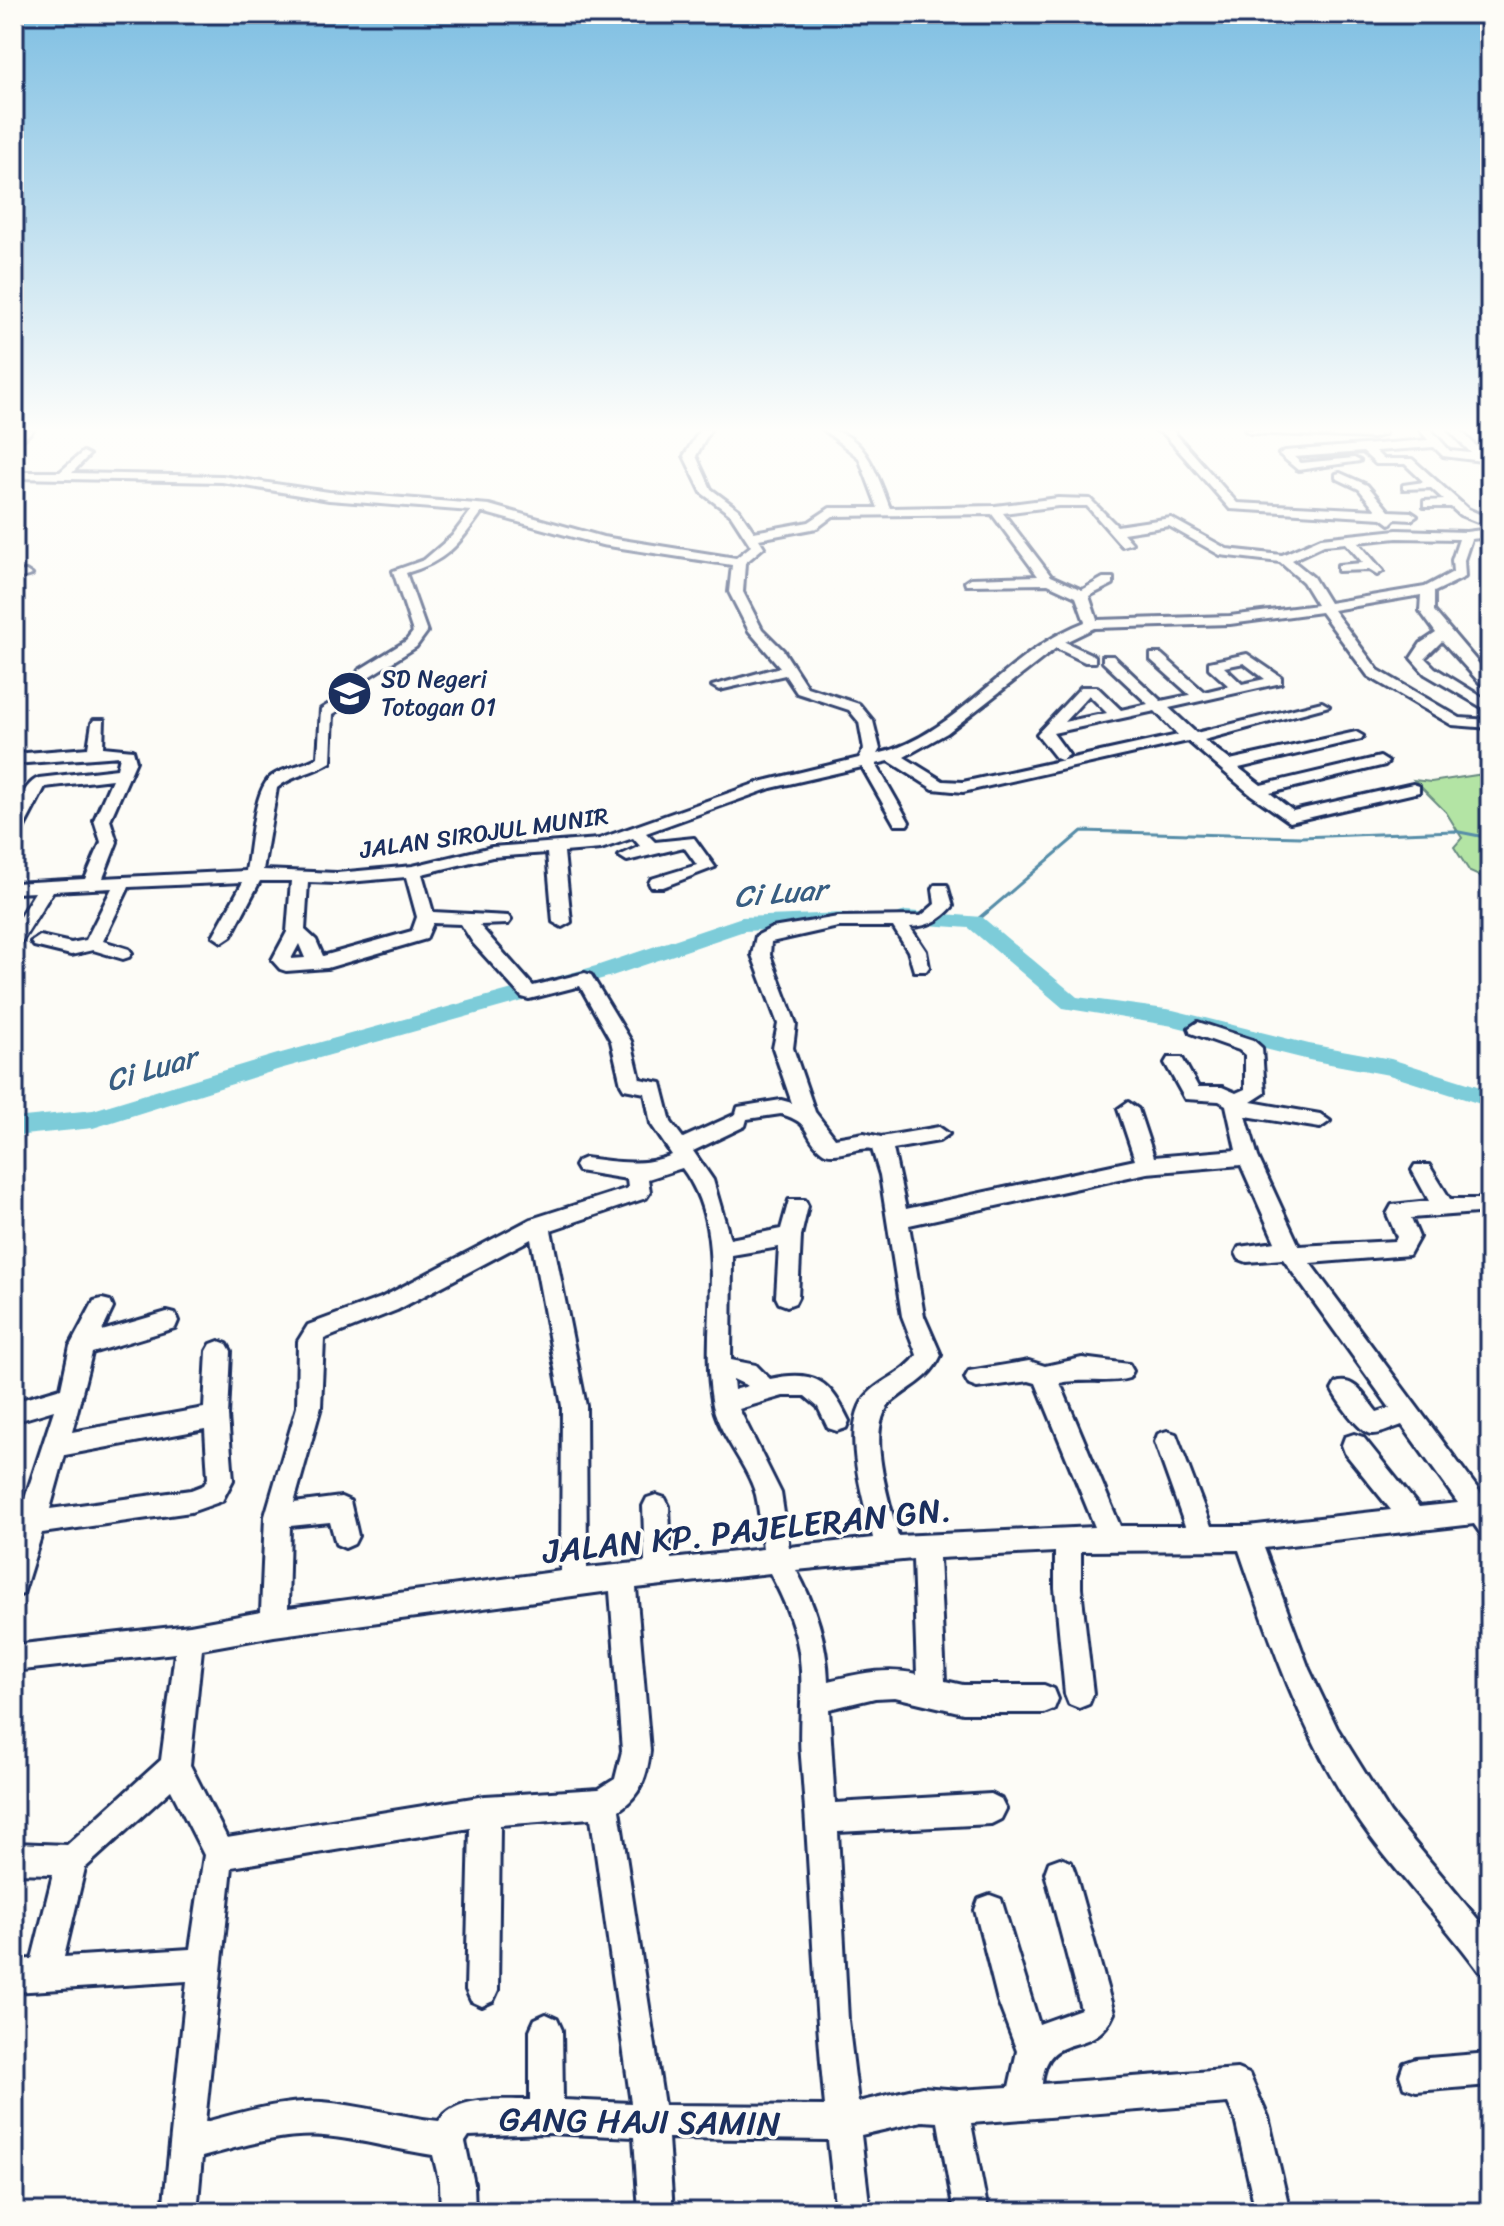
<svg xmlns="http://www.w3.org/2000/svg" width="1504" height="2226" font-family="Sriracha,sans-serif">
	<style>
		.green { fill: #b3e4a4; stroke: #678a81; stroke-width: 2 }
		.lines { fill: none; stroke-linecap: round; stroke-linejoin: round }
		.stream-far1 { stroke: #568da8; stroke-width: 3 }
		.stream { stroke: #568da8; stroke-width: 4 }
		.river { fill: #7dccd9; fill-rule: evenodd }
		.minor-casing { stroke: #1b2f5e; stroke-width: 6 }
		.minor { fill: #fdfcf7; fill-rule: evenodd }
		.labels { text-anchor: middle; stroke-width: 7; stroke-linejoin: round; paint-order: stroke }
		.far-poi-label { font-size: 24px; fill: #1b2f5e; stroke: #fdfcf7; text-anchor: start }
		.far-street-label { font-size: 24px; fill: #1b2f5e; stroke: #fdfcf7 }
		.water-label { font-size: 30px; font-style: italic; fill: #385e83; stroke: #fdfcf7 }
		.near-street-label { font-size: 34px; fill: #1b2f5e; stroke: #fdfcf7 }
	</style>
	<rect width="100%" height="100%" fill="#fdfcf7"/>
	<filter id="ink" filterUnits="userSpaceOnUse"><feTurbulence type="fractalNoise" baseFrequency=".0125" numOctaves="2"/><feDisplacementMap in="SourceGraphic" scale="16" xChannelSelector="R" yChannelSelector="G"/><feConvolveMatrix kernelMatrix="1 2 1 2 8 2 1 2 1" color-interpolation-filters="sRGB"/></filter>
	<g filter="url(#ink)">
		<polygon class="green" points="1490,773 1490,881 1470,872 1454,847 1462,838 1446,812 1414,780 1431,782"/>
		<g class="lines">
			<polyline class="stream-far1" points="986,913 1082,831 1301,837 1454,831 1490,838"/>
			<polyline class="stream" points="975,922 988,911"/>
			<g class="river">
				<polygon points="906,911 982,917 1077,997 1173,1010 1309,1044 1391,1059 1490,1090 1490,1107 1389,1075 1309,1060 1173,1026 1063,1008 969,928 899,923 896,918 899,913"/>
				<polygon points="845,913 855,920 852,925 744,931 612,976 280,1069 93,1128 14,1136 14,1118 93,1110 274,1055 596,966 742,917"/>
			</g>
			<defs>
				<g id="minor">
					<polygon points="22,430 33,430 14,448 14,439"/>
					<path d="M700,430H710L696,456L711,489L739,510L754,532L809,522L830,508H878L859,458L824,430C865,430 878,477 890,508L995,506L1058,498L1090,499L1117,526L1171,518L1227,549L1282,555L1321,538L1397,530L1466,532L1490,529V537L1471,539L1464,560L1465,577L1434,592V611L1490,677V684H1481L1442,641L1425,658L1435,668L1490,702V712L1425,674L1411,658L1421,643L1436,633L1420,611L1421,595L1333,610L1378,670L1460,718L1490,720V728L1452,725L1368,676L1321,612L1230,624L1094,628L1065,642L1095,656V662H1085L1056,648L947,733L904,757L943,781L963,782L1178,735L1155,711L1053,733L1069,755L1061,760L1056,758L1037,734L1081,687H1097L1121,710L1148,704L1103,662V656H1113L1161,701L1190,695L1151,660V654H1161L1204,692L1229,686L1209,668V662L1247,654L1281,677V683L1169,708L1196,733L1322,702L1329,706L1204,740L1230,760L1356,732L1363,736L1361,739L1239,768L1261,785L1380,757L1388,762L1385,765L1270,793L1293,811L1413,784L1419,786V792L1290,822L1250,794L1188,741L963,792L933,789L889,761L876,764L909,822L907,825H895L862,767L771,788L646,833L655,842L694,838L715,867L663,887H651L649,883L651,879L697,865L684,847L627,861L619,856L640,846L633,838L601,849L564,852L571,922L562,927L553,922L547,853L492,857L422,874L433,912L508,916L511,920L508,924L479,925L533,986L585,973L591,975L631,1041L640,1079L661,1083L671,1122L683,1138L736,1114L738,1107L781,1100L792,1103L773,1048L778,1024L752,955L756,936L772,928L838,917L921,916L935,904L933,889L935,885H947L953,906C940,921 929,926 910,927L926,951L929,967L926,971H914L908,951L893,927H838L771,942L770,955L796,1024L793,1048L815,1112L835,1138L864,1133L881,1137L939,1127L949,1134L939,1141L893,1149L906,1209L1135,1160L1118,1109L1128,1102L1138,1109L1154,1157L1236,1150L1226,1105L1219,1101L1185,1099L1165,1063L1168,1058H1182L1198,1087H1222L1236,1093L1245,1089V1055L1239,1050L1191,1033L1189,1028L1198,1022L1253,1040L1262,1048L1265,1093L1251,1102L1320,1114L1330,1121L1320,1128L1246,1116L1258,1157L1299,1246L1395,1241L1397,1237L1387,1214L1392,1205L1429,1201L1412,1170L1415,1165H1429L1450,1199H1485L1488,1205L1485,1211L1477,1213L1411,1218L1419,1237L1409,1255L1310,1263L1486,1500L1490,1499V1538L1481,1534L1474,1524L1264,1548L1309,1669L1337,1728L1390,1813L1490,1934V1976L1479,1971C1440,1917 1391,1869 1354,1813C1301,1732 1270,1641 1239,1550L1081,1551V1588L1093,1694L1089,1704L1079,1708L1069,1704L1065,1694L1055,1588V1552L939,1558L945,1681L963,1685H1044L1054,1689L1058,1699L1054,1709L1044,1713H963L895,1697L875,1698L829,1709L835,1803L991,1794L1001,1799L1006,1809L1001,1819L991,1824L838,1832L848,2020L858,2102L922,2087L959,2090L1009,2087L1017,2051L998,2001L975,1910L979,1899L990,1895L1001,1899L1039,2024L1081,2009L1045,1873L1049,1862L1060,1858L1071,1862L1075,1873L1114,2013C1094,2061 1047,2026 1042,2084L1237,2069L1249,2074L1268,2117L1290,2212H1256L1235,2119L1228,2103L971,2123L988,2212H954L938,2122L922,2121L861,2135L870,2212H836L828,2140L668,2138L673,2212H639L634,2137L547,2133L469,2136L465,2142L474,2184L475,2212H441L440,2184L433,2155C397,2150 361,2139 324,2136C282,2133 242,2146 202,2157L197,2212H163L187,1981L14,1992V1960L32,1959L53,1874L14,1873V1843L67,1845L161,1760L175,1653L14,1671V1645L190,1625L261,1612L265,1516L297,1407L298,1341L308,1325L381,1298L531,1219L628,1188L627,1179L578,1171L575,1166L578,1161L585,1158C616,1162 643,1167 672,1155L651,1124L645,1093L624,1089L621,1084L611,1041L580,986L529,999L522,997L473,943L461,924L433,923L426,939L327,968L286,971L280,969L272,960L287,932L291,881H260L231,936L222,942L213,936L243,882L129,887L103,941L129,949L132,953L129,957L123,959L93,950L71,955L34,946L31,942L40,936L71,943L86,940L112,888L53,891L20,944L14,946V926L35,892L14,893V883L85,879L101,842L94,820L112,779L45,787L22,831L14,836C14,818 20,785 39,778L117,769L120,756L14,764V754L88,748L92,723L94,720H104L103,747L133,750L136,761L110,820L117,842L103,878L246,871C251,848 253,789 272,776C285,767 304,766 318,757L321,709L344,695L359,670L406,641L413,632L393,571L424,560L452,536L471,511L329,500L222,482L14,478V472H60L83,452L89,455L72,473L222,476L329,492L489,505L603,537L736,558L751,546L731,515L702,493L684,456ZM1058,506H1087L1122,546L1132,543L1123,533L1169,526L1220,555L1280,562L1303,582L1317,605L1230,616L1097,620L1089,596L1113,584V578H1103L1082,590L1051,576L1003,513ZM482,512L602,545L732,565L729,592L749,631L780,667L712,686L719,690L785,675L797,693L849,710L859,722L864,749L859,758L760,782L599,839L492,847L413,866L337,873L263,870L277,788C292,775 314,773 331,762L333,714L355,701L370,676L416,647L427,632L406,573C446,562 458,545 482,512ZM992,514L1038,576L971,578L965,582L966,585L1048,584L1076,597L1085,622C1007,651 958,735 877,754L880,749L873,721L859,704L807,687L783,650L762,629L743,592L745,563L764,547L759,539L817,528L833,516ZM1397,538L1459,539L1452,560L1453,572L1425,587L1329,603L1313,577L1292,560L1324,545L1346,543L1363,563L1338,565V571L1369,570L1377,575L1383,571L1358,542ZM1244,663L1265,679L1242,684L1224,667ZM1089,695L1107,713L1064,722ZM406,877L417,917L412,931L323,956L316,940L305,930L308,882L337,883ZM299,944L305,958L291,959ZM781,1114C813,1123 802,1135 822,1151C833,1160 858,1146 872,1149L880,1175L902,1316L917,1355C906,1372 883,1379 869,1393C838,1423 864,1500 873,1538L789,1547L781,1493L739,1409L783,1396H805L818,1407L828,1428L837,1431L846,1428L849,1421C830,1381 815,1369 770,1379L756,1365L731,1360L732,1255L779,1247L776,1297L779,1303L787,1306L795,1303L798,1297L801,1236L808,1206L805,1200H789L781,1229L730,1239L713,1180L693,1151L745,1126L747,1119ZM1241,1165L1275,1242L1239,1247L1236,1253L1239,1259L1247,1262L1283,1259L1390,1408L1377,1412C1366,1399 1355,1376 1336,1383L1332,1390C1337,1400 1360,1433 1371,1434C1380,1435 1393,1428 1402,1425L1458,1503L1419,1507L1363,1437L1354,1434L1345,1437L1342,1445L1345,1453L1391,1510L1248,1526H1211L1179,1442L1176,1434L1167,1431L1158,1434L1155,1442L1185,1526H1120L1060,1383C1083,1378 1112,1384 1129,1378L1133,1371L1129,1364L1082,1358L1045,1366L1029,1361L969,1371L965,1378L969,1385L977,1388L1029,1381L1036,1383L1095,1527L898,1536C890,1502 863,1426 893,1401C912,1385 930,1379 941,1355L924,1316L909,1225L1147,1173ZM682,1168C732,1234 699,1325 712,1400C717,1434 747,1462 756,1495C760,1512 761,1532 763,1549L671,1559L669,1506L665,1498L656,1495L647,1498L643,1506L645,1562L587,1568L586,1406L551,1230L646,1198L650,1192L648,1179ZM531,1239L562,1406L561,1571L288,1608L290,1526L330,1522L336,1544L345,1548L354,1544L358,1536L350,1501L341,1497L294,1503L321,1407L324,1339L397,1310ZM733,1379L748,1386L734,1390ZM913,1559L917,1674C885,1667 860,1674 828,1681C827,1643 815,1604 796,1570ZM770,1573C784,1599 797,1629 800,1659C804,1692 798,1725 801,1757C811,1874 813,1990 825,2106L664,2105L619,1810C641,1795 647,1777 650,1751L636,1588ZM610,1591L622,1751L615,1779L599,1789L485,1796L227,1838L190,1765L202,1649L274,1636ZM171,1790L204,1855L190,1949L64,1957L85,1868ZM591,1818L631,2103L563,2100L562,2030L557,2019L546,2014L535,2019L530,2030V2100C501,2101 458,2094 439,2121C400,2117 362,2105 322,2102C282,2100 244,2112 205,2122L232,1867L470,1828L466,1990L471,2001L482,2006L493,2001L498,1990L500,1825Z"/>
					<polygon points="1156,430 1173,431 1237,503 1376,510 1359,489 1336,478 1336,474 1340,473 1367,485 1389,511 1411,512 1417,516 1411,520 1395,519 1390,524 1382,518 1230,509 1165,435"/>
					<polygon points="1245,430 1385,430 1385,434 1373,438 1250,433"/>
					<polygon points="1420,430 1431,430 1450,451 1471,453 1449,430 1460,430 1485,455 1490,456 1490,462 1443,456 1434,447 1375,451 1383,459 1412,459 1468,509 1490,519 1490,527 1460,515 1451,507 1424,507 1424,501 1444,500 1431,488 1403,489 1403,485 1424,482 1405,464 1376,464 1363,452 1294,457 1301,463 1354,458 1360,461 1298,470 1279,454 1285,451 1428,440"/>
					<polygon points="1487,474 1490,474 1490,487 1481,477"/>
					<polygon points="14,572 26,571 32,575 14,580"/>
					<path d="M102,1299L110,1301L113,1308L102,1331L167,1312L175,1314L178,1321L175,1328L92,1353L72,1432L204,1408L207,1351L211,1344L219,1341L227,1344L231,1351L228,1416L233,1480L222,1501L191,1512L42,1533L23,1594L14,1597L17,1523L54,1410L14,1422V1402L61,1388L70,1346L94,1301ZM205,1429L208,1478L204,1485L191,1490L50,1509L65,1455Z"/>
					<polygon points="1490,2053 1490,2085 1416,2091 1404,2087 1400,2075 1404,2063 1416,2059"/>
				</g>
			</defs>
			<use href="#minor" class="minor-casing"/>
			<use href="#minor" class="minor"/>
		</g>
	</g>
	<linearGradient id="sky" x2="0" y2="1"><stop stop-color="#7dbee2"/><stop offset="0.58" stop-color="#fefefb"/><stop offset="1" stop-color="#fefefb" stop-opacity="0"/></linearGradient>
	<rect width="1504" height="741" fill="url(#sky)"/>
	<defs>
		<symbol id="school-disc" viewBox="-11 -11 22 22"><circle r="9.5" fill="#1b2f5e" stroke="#fdfcf7"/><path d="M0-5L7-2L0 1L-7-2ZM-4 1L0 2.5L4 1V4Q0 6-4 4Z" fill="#fff"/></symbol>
	</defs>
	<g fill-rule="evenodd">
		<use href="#school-disc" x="324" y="668" width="51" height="51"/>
	</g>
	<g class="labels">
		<g class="far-poi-label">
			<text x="381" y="687">SD Negeri<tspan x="381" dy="28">Totogan 01</tspan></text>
		</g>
		<g class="far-street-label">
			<text transform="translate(484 833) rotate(-8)" y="8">JALAN SIROJUL MUNIR</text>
		</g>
		<g class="water-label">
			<text transform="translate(780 893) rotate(-5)" y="10">Ci Luar</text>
			<text transform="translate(151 1069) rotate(-16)" y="10">Ci Luar</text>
		</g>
		<g class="near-street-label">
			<text transform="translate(747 1530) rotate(-6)" y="12">JALAN KP. PAJELERAN GN.</text>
			<text transform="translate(640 2121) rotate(1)" y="12">GANG HAJI SAMIN</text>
		</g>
	</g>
	<rect width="1504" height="2226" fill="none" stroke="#fdfcf7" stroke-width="48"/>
	<rect x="24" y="24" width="1456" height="2178" fill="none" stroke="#1b2f5e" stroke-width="3" filter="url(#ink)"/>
</svg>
